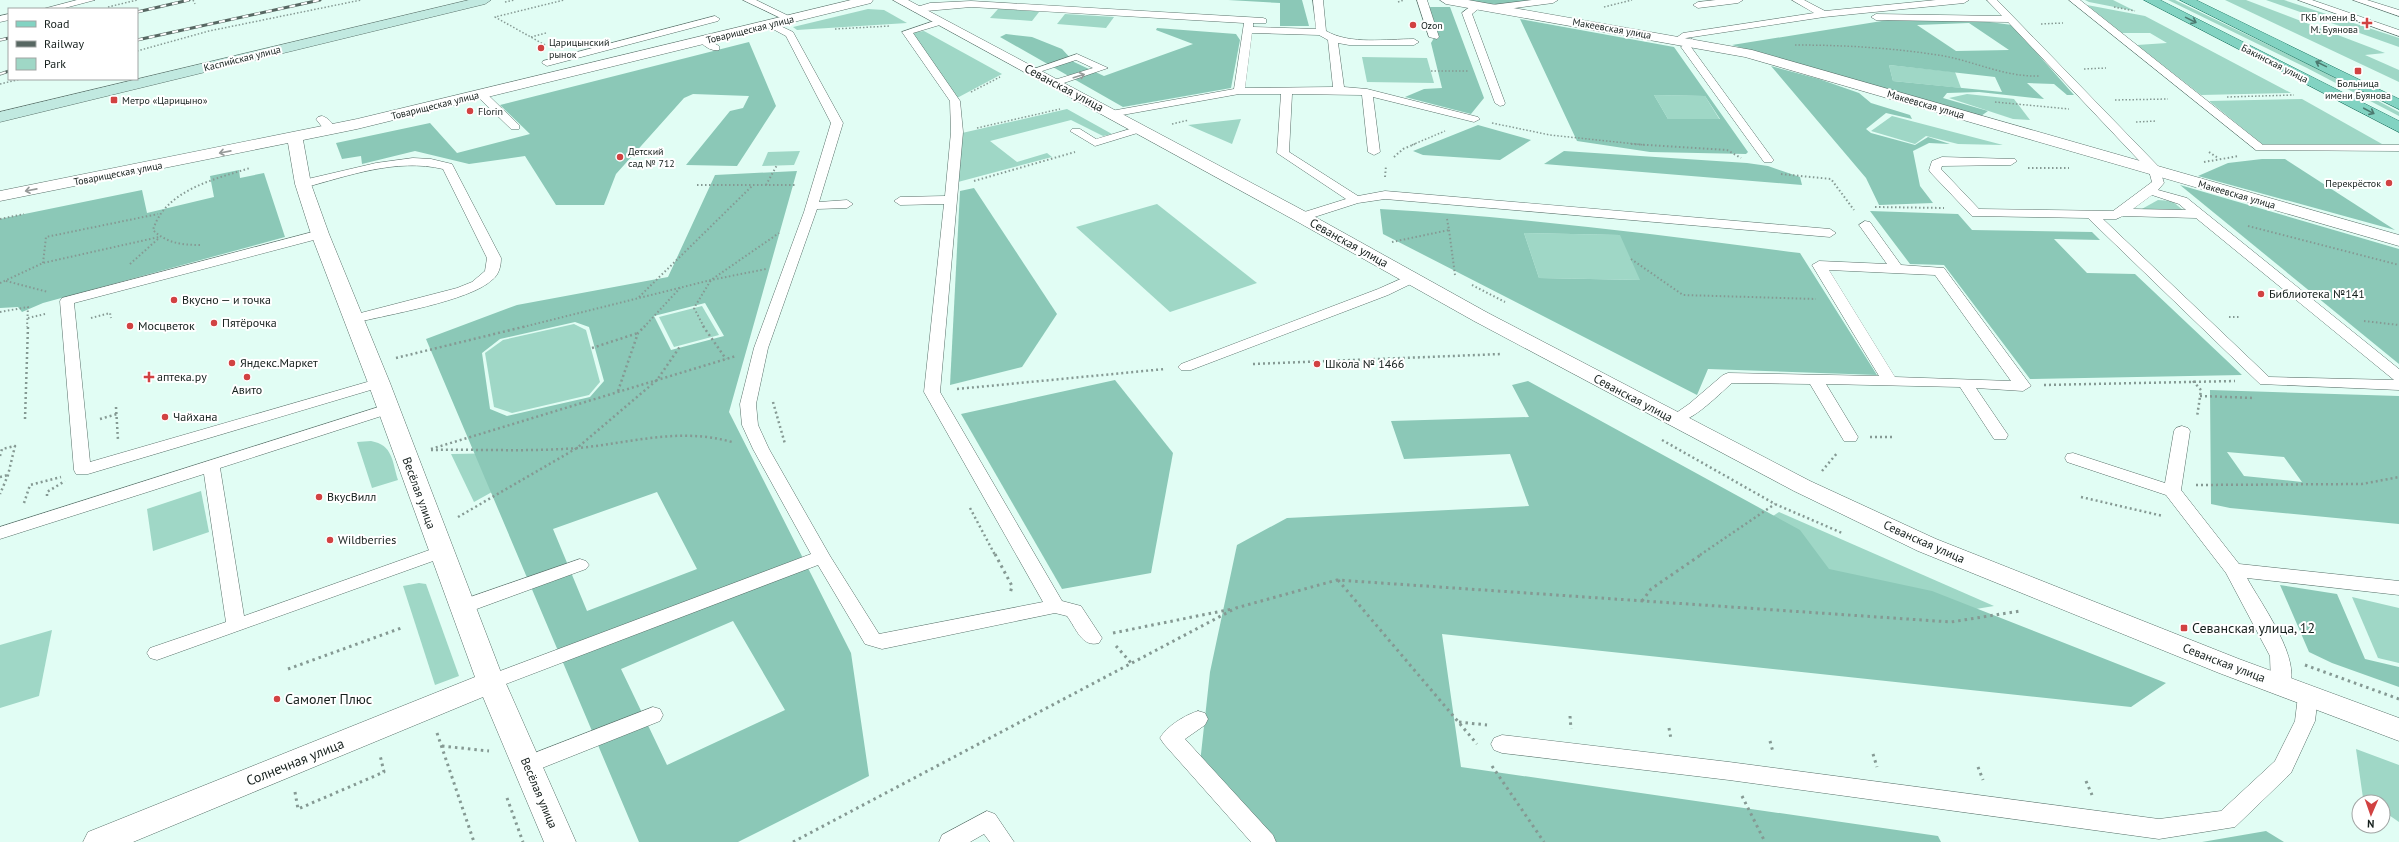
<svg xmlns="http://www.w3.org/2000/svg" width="2399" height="842" font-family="'PT Sans',sans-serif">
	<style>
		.green { fill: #9fd7c6 }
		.forest { fill: #8bc8b7; fill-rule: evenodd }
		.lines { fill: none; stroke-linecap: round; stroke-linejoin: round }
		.service-casing { stroke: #59716a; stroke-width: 1 }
		.minor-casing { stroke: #59716a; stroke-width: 1 }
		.tertiary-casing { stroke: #59716a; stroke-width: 1 }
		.secondary-casing { stroke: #59716a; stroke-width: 1 }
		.primary-casing { stroke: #26806d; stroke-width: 1 }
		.path-far3 { stroke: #859993; stroke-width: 1.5; stroke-dasharray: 1.5 2; stroke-linecap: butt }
		.path-far2 { stroke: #859993; stroke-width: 2; stroke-dasharray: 1.5 2.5; stroke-linecap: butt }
		.path-far1 { stroke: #859993; stroke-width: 2.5; stroke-dasharray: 2 3; stroke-linecap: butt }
		.path { stroke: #859993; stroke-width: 3; stroke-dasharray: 2.5 4; stroke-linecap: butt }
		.service { fill: #fff; fill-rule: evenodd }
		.minor { fill: #fff; fill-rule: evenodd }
		.tertiary { fill: #fff; fill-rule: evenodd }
		.secondary { fill: #c1e9e0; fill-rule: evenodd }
		.primary { fill: #82d3c2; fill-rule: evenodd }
		.rail-casing { stroke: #576762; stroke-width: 3 }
		.rail { stroke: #fff; stroke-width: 2; stroke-dasharray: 6; stroke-linecap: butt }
		.oneway { stroke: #4c796f }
		.oneway2 { stroke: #969a99 }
		.poi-dot { fill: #d14242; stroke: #fff; stroke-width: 1.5 }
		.labels { text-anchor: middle; stroke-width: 4; stroke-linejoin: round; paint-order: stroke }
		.far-poi-label { font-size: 10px; fill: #151f1c; stroke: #fff; text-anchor: start }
		.far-street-label { font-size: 10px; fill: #151f1c; stroke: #fff }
		.street-label { font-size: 12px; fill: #151f1c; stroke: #fff }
		.poi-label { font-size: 12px; fill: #151f1c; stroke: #fff; text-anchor: start }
		.near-poi-label { font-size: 14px; fill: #151f1c; stroke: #fff; text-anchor: start }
		.near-street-label { font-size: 14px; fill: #151f1c; stroke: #fff }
	</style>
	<rect width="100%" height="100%" fill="#e1fdf4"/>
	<g class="green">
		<polygon points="2085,0 2113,0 2135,11 2089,2"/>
		<polygon points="2168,0 2175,0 2314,67 2399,112 2399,116 2307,68"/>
		<polygon points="2225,0 2246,0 2385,53 2365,55 2399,70 2399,82"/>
		<polygon points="2266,0 2284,0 2399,38 2399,47"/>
		<polygon points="2087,5 2145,16 2291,93 2201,95 2137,45 2167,43 2150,33 2122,33"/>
		<polygon points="868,9 884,10 907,23 797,30 793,27"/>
		<polygon points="998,9 1034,11 1039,12 1032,21 990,18"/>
		<polygon points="1065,14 1114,17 1106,28 1057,24"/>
		<polygon points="924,31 1002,74 957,98 909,33"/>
		<polygon points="1362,57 1427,58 1434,83 1367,82"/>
		<polygon points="1889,65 1955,72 1961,88 1893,81"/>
		<polygon points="1967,94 2014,99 2030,120 2013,119 1949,98"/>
		<polygon points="1654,95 1705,96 1720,120 1668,119"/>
		<polygon points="2302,99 2382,144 2262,144 2209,101"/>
		<polygon points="1067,109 1112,134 1103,136 1071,120 990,141 1017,162 1047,153 1052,157 958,182 962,133"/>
		<polygon points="1892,116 2003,145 1958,144 1926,136 1915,144 1871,131"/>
		<polygon points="1241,119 1232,144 1188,125"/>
		<polygon points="800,151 794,165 762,166 768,152"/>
		<polygon points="2158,200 2172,201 2184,211 2140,210"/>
		<polygon points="1157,204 1257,283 1170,312 1076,227"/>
		<polygon points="1524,233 1621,235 1641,280 1539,278"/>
		<polygon points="702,306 719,335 674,347 659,317"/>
		<polygon points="574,324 586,330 600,382 589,395 512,413 494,407 485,353 503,340"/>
		<path d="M371,441C393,445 392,461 398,480L372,488L357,442Z"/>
		<polygon points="564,452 474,502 451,454"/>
		<polygon points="201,491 209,532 153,551 147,509"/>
		<polygon points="1779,512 1994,606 1946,614 1664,589"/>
		<polygon points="419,583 426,584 459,676 435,685 403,586"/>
		<polygon points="2352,597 2399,608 2399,663 2378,658"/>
		<polygon points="52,630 39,696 0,708 0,645"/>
		<polygon points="2356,749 2399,765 2399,822 2383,811 2383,802 2369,802 2363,798"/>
	</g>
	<g class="forest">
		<polygon points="1228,0 1302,0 1309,26 1280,26 1280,3"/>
		<polygon points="1468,0 1537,0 1491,5"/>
		<polygon points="1427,7 1450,7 1484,98 1471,114 1405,97 1424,89 1442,88 1431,43 1437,33"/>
		<path d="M1520,19L1674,47L1748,152L1746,154L1650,152L1577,141ZM1654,95L1705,96L1720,119H1668Z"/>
		<path d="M1888,20L1982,21L2012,25L2074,95H2067L2054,84L2027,83L2044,99L1979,92L1947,93L1943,98L1988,111L1981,116L1732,45ZM1969,23L2009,50L1956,51L1917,25ZM1889,65L1995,77L2002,92L1893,81Z"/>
		<polygon points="1157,28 1236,34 1240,40 1231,88 1123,107 1000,37 1006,34 1032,37 1062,49 1074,62 1104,76 1193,44 1156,30"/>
		<polygon points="749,42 776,106 737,166 686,165 730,111 743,108 749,96 693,94 684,98 616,174 604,205 556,205 525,156 469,164 415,151 362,164 361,156 342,159 336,143 430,123 457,153 530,134 500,105"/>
		<polygon points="1771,66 1819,79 1859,93 1871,103 1910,115 1912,119 1886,113 1866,129 1871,133 1915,145 1928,137 1950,144 1929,143 1913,151 1920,186 1933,203 1879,205 1866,178"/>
		<polygon points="1478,125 1531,140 1500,160 1423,155 1413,151"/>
		<polygon points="1564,151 1747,163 1768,166 1800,177 1802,185 1544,164"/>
		<polygon points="2262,159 2285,159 2395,230 2198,176 2228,163"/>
		<polygon points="239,170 240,178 264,173 285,237 43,303 22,312 18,307 0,308 0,219 142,190 147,213 214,197 210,176"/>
		<path d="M797,171L729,412L851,653L869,776L738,842H639L426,339L517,305L668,277L715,175ZM705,303L724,336L671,350L654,316ZM575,322L589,327L604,381L590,397L507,416L490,409L482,353L500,339ZM657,492L697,569L587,611L553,529ZM733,621L785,710L667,765L621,669Z"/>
		<polygon points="2180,185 2399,249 2399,364"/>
		<polygon points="974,188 1057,314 1022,367 950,385 960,191"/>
		<path d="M1380,209C1521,217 1660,235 1800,253L1877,375L1708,369L1697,395L1383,234ZM1524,233L1620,235L1640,280L1539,278Z"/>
		<polygon points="1870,211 1958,214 1972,230 2092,232 2100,240 2054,239 2087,273 2135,274 2242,375 2030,379 1944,265 1910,264"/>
		<polygon points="1115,380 1173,453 1151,573 1062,589 961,414"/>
		<polygon points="1528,381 1800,530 1829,569 1932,591 2166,683 2131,707 1442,634 1461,767 1938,836 1941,842 1274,842 1200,763 1210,672 1237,545 1287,518 1529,506 1510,454 1404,459 1391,421 1529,417 1512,385"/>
		<path d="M2210,390L2399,396V524L2230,508L2211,504ZM2227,452L2284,457L2302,482L2244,476Z"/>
		<polygon points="2280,585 2337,594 2365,659 2399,667 2399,687 2332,663 2309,652"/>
		<polygon points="2266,831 2284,842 2202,842"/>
	</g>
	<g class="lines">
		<defs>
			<g id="service">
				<polygon points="77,0 95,0 61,9 43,9"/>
				<polygon points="743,0 756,0 795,19 787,21"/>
				<path d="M1313,0H1323L1326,31C1351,45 1386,39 1414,39L1419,42L1414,45H1349L1338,43L1344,87L1367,89L1478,117L1480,119L1474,122L1373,97L1380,152L1374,155L1368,152L1362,95L1292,94L1289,152L1358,196L1385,191L1830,229L1836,233L1830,237L1385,199L1358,203L1302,221L1296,217L1298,214L1346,199L1277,153L1281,94H1239L1111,117L1106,114L1111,111L1234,89L1244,23L971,7L915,12L910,9L930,3L971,1L1263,18L1266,19V23H1253V27L1316,29ZM1252,33L1319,35L1328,40L1333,87L1245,88Z"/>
				<polygon points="1417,0 1427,0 1439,37 1437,39 1429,37"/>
				<polygon points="1532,0 1558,0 1553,3 1492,11 1487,8 1492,5"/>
				<polygon points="1716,0 1743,0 1738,3 1698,8 1693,5 1698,2"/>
				<polygon points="1792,0 1804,0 1825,11 1936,0 1969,0 1964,3 1824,17 1686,38 1678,43 1673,40 1683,33 1814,13"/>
				<path d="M1987,0H1997L2159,167L2164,183L2158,190L2187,198L2399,369V390L2260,384L2088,218L1972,216L1931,173L1929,170L1932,161L1942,157L2015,159L2017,161L2011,165L1942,166L1941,169L1979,209L2113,211L2152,182L2149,171L2008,22L1876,20L1871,17L1876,14L2002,16ZM2152,195L2179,204L2186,210L2133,209ZM2123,216L2196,218L2394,380L2269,377L2103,219H2116Z"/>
				<polygon points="2069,0 2080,0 2263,145 2399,145 2399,151 2256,150"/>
				<polygon points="2298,0 2312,0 2399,30 2399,36"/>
				<polygon points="2353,0 2367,0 2399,10 2399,16"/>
				<polygon points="1475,3 1483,5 1472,14 1505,103 1504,105 1500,106 1495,103 1462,13"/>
				<polygon points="9,14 9,20 0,22 0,16"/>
				<polygon points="715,16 720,19 718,21 547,66 542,63 543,61"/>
				<path d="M940,19L945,22L943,24L913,33L960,101L963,132L940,392L1062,601L1081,606L1102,638L1099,643C1082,648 1076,628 1067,616L1055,613L882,649L865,644L818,565L498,687L491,690L484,687L481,682L484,677L811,554L753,449L742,425L740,404L754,348L804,212L831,123L786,36L767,26L765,24L770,21L793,32L843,123L819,202L847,200L853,204L847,208L817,209L768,348L756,404L758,425L769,449L830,556L879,634L1043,602L924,392L944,204L900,205L894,201L900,197L945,196L951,132L950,101L902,32Z"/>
				<path d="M703,37L719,46V50C711,52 703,45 698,40Z"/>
				<polygon points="1692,39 1697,42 1691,47 1772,158 1774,160 1772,162 1764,162 1681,47"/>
				<polygon points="1077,54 1108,68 1055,86 1050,83 1051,81 1093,68 1076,60 1033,74 1028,71"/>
				<polygon points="481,91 485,92 519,125 519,129 511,129 477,96 477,92"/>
				<path d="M322,116C328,117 337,127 334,132H326L316,119L318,117Z"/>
				<polygon points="1140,126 1146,129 1144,131 1095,146 1070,131 1072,129 1080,129 1096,139"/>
				<path d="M413,158L431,159L452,164L501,258C501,266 499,275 492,280C470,301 386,315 354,323L349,322L347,319L349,316L457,288L472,282L485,271L487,258L443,169C396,158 348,176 303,188L297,184L299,181L376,163Z"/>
				<path d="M1865,221L1870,222L1901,265L1944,268L2031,386L2023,391L1976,388L2008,435L2006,439H1994L1960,387L1826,384L1858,437L1856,441H1844L1810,384L1732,383C1718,395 1687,428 1668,423L1666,420L1689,404L1723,375L1728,373L1879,376L1812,265L1819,261L1887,264L1859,225ZM1829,270L1935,275L2011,381L1895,377Z"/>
				<polygon points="320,230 325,231 326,234 325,237 74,303 90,462 374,380 384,380 387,383 384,386 88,474 76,474 74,470 60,301 62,298"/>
				<polygon points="1412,274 1417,275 1419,278 1417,281 1388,295 1191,370 1181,370 1178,367 1181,364 1378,289"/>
				<polygon points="388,404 394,406 396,409 394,412 220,468 244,616 435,548 441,546 447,548 450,552 447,556 157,660 150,658 147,653 150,648 226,622 204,474 0,539 0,527"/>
				<path d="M2182,426L2188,428L2190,431L2181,490L2239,564L2399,581V595L2247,578C2261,604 2304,661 2288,690L2281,693L2274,690L2271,685L2270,656L2226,573L2166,495L2067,462L2065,458L2067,454L2073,453L2165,483L2174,431L2176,428Z"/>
				<polygon points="580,559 586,561 589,565 586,569 463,614 456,612 453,607 456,602"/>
				<polygon points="2308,688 2315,690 2318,696 2315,721 2291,773 2235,827 2159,839 1729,780 1502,753 1494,750 1491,744 1494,738 1502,735 1729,762 2159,819 2221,811 2275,761 2295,721 2298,696 2301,690"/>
				<polygon points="653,707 660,709 663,715 660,721 527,774 519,771 516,765 519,759"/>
				<path d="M1198,711L1205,713L1208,719L1205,725L1185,739L1273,835L1276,842H1251L1164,744L1160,738C1167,726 1185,715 1198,711Z"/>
				<polygon points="987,811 995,814 1014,842 990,842 984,834 970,842 939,842 942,835"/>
			</g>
			<g id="minor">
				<polygon points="851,0 873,0 871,3 357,129 303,140 311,184 329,234 390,383 500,670 576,842 544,842 483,697 133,842 83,842 88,832 475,677 368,383 311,234 295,184 288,143 0,201 0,191 357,119"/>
				<polygon points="1440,0 1468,0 1752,50 2399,235 2399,246 1745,57 1446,4"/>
			</g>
			<polygon id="tertiary" points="893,0 908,0 1308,213 1488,313 1810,481 1936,539 2239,659 2399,718 2399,741 2219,673 1918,551 1794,491 1474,321 1296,221"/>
			<polygon id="secondary" points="469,0 491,0 485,4 0,122 0,112"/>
			<g id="primary">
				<polygon points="2144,0 2160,0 2399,121 2399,132"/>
				<polygon points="2180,0 2196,0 2399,99 2399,109"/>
			</g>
		</defs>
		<use href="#service" class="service-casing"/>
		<use href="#minor" class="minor-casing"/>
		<use href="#tertiary" class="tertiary-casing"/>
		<use href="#secondary" class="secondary-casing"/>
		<use href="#primary" class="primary-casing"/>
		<g class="path-far3">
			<polyline points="193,0 195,4"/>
			<polyline points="505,2 515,0"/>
			<polyline points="1398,2 1404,0"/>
			<polyline points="108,7 137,0"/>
			<polyline points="1604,7 1632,0"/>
			<polyline points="2114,7 2135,11"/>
			<polyline points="2041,24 2063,23"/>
			<polyline points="835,29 890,26"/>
			<polyline points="531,37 546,33"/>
			<polyline points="545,45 495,17 564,0"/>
			<path d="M1795,45C1845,45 1895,48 1944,56C1976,62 2005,77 2039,76"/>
			<polyline points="137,51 209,31 361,0"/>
			<polyline points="2084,69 2106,68"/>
			<polyline points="1431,71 1468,71"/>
			<polyline points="0,84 21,79"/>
			<polyline points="971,92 1000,77"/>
			<polyline points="2227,97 2294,95"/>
			<polyline points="2115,100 2168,99"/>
			<polyline points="1995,102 2069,109"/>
			<polyline points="2136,122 2157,121"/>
			<polyline points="1492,123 1550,135 1645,145"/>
			<polyline points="1172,124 1189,120"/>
			<polyline points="977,128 1060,109"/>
			<polyline points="1412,145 1445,131"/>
		</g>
		<g class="path-far2">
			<polyline points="1631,144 1727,150 1741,158"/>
			<polyline points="2209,152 2218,158"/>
			<polyline points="1394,157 1403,149 1415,144"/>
			<polyline points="2204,162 2239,156"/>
			<polyline points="2028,168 2069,168"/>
			<polyline points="1781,174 1831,179 1854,210"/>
			<polyline points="1385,177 1386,166"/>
			<polyline points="974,181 1075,152"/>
			<polyline points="697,185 797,185"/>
			<polyline points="766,185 777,165"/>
			<polyline points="1875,207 1944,208"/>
			<polyline points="0,219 24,214"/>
			<polyline points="2248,226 2399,265"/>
			<polyline points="1449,230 1455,275"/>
			<polyline points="1392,242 1449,230 1447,219"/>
			<path d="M200,245C182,245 166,243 153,230C165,190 215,179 250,168"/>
			<polyline points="1631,259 1683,295 1816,299"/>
			<polyline points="43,263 46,237 158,214"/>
			<polyline points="130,264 159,238"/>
			<polyline points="6,281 48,292"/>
			<polyline points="0,283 43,263 159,237"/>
			<polyline points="1472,285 1505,302"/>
			<polyline points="639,297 753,185"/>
			<polyline points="0,312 28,307 27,327"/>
			<polyline points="2229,317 2239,317"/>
			<polyline points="28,318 45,314"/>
			<polyline points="91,318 110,313 111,318"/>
			<polyline points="2364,321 2399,325"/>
			<polyline points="523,327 711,280 766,269"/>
			<polyline points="644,327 680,288"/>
			<polyline points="704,327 694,308 711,280 779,233"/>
		</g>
		<g class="path-far1">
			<polyline points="703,326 726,359"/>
			<polyline points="592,348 638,333"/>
			<polyline points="396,358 527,326"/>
			<polyline points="1253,364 1502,354"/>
			<polyline points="2193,381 2201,390 2197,417"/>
			<polyline points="2044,385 2235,381"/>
			<polyline points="957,389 1165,369"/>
			<polyline points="618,391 638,333 645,326"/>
			<polyline points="2200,396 2255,398"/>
			<polyline points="773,402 785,444"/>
			<polyline points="116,407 118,440"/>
			<polyline points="25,419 28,326"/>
			<polyline points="100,419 117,414"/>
			<polyline points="1870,437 1895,437"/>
			<polyline points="1662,440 1775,504 1842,533"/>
			<polyline points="431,449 736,356"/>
			<path d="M431,450C479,449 530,452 578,448C632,443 678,427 732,442"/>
			<polyline points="0,456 2,449 15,446 8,475 0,494"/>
			<polyline points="1822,471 1838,452"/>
			<polyline points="0,477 8,475"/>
			<polyline points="2196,485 2362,484 2399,477"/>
			<polyline points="47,496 47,492 65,481"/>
			<polyline points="2081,497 2163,516"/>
			<polyline points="24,503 30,485 61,477"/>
			<polyline points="970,508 995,555"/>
			<polyline points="458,517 577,448 657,380 681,345"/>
			<polyline points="1700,555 1775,504"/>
		</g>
		<g class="path">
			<polyline points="995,554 1012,586 1010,594"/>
			<polyline points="1338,580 1477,744"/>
			<polyline points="1642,601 1651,589 1702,554"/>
			<polyline points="1113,633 1232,609"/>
			<polyline points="1116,646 1132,664"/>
			<polyline points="2305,665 2399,699"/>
			<polyline points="288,669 404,627"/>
			<polyline points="1570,716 1571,729"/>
			<polyline points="1459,722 1487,725"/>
			<polyline points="1669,728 1671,739"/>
			<polyline points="437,733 474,842"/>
			<polyline points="1770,741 1773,752"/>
			<polyline points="442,746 489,751"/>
			<polyline points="1873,754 1877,767"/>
			<polyline points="1492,766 1544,842"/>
			<polyline points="1978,767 1983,780"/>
			<polyline points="2086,781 2092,795"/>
			<polyline points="295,792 298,809 384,772 380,755"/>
			<polyline points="1742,796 1765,842"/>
			<polyline points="507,798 523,842"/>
			<polyline points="793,842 1236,608 1337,580 1951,622 2020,611"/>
		</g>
		<use href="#service" class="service"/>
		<use href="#minor" class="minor"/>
		<use href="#tertiary" class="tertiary"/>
		<use href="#secondary" class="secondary"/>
		<use href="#primary" class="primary"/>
		<defs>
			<g id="rail">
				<polyline points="137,12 189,0"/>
				<polyline points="0,40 9,38"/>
				<polyline points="137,40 320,0"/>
				<polyline points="0,74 9,71"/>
			</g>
		</defs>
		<use href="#rail" class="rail-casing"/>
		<use href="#rail" class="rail"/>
	</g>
	<defs><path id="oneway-shaft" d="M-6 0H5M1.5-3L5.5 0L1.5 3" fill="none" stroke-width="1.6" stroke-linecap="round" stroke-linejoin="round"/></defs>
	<g class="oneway">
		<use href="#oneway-shaft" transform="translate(2191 20) rotate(26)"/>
		<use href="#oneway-shaft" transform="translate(2321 64) rotate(-154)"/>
		<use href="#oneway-shaft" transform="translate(2369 111) rotate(28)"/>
	</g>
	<g class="oneway2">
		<use href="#oneway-shaft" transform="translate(1079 76) rotate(-17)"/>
		<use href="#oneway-shaft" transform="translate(225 152) rotate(169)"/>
		<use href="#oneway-shaft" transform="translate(31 190) rotate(169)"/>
	</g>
	<g class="poi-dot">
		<path d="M2365 17h4v4h4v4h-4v4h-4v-4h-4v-4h4z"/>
		<circle cx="1413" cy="25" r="4"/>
		<circle cx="541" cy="48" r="4"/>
		<rect x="2354" y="67" width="8" height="8" rx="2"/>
		<rect x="110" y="96" width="8" height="8" rx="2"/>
		<circle cx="470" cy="111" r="4"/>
		<circle cx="620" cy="157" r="4"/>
		<circle cx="2389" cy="183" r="4"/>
		<circle cx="2261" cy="294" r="4"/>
		<circle cx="174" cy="300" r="4"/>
		<circle cx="214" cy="323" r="4"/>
		<circle cx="130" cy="326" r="4"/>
		<circle cx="232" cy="363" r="4"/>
		<circle cx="1317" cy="364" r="4"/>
		<path d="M147 371h4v4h4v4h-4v4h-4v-4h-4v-4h4z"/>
		<circle cx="247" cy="377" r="4"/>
		<circle cx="165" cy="417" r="4"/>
		<circle cx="319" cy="497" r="4"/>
		<circle cx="330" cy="540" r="4"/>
		<rect x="2180" y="624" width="8" height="8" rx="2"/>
		<circle cx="277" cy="699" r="4"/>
	</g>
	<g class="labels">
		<g class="far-poi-label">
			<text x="2358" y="21" text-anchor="end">ГКБ имени В.<tspan x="2358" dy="12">М. Буянова</tspan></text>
			<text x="1421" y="29">Ozon</text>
			<text x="549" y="46">Царицынский<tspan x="549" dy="12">рынок</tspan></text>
			<text x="2358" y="87" text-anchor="middle">Больница<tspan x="2358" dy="12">имени Буянова</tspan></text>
			<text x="122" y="104">Метро «Царицыно»</text>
			<text x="478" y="115">Florin</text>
			<text x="628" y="155">Детский<tspan x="628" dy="12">сад № 712</tspan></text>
			<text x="2381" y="187" text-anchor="end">Перекрёсток</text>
		</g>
		<g class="far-street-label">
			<text transform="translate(1612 28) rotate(10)" y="4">Макеевская улица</text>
			<text transform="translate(750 29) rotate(-14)" y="4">Товарищеская улица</text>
			<text transform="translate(242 58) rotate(-14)" y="4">Каспийская улица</text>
			<text transform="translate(2275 63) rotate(27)" y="4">Бакинская улица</text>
			<text transform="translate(1926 104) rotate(16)" y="4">Макеевская улица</text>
			<text transform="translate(435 105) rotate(-14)" y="4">Товарищеская улица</text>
			<text transform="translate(118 173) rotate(-11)" y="4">Товарищеская улица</text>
			<text transform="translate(2237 194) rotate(16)" y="4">Макеевская улица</text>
		</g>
		<g class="street-label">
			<text transform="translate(1064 88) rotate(28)" y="4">Севанская улица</text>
			<text transform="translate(1349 243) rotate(29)" y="4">Севанская улица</text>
			<text transform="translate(1633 398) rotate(28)" y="4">Севанская улица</text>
			<text transform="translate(419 493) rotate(70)" y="4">Весёлая улица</text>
			<text transform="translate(1924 542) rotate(24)" y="4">Севанская улица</text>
			<text transform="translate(2224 663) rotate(21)" y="4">Севанская улица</text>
			<text transform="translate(539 793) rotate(67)" y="4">Весёлая улица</text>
		</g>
		<g class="poi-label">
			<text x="2269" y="298">Библиотека №141</text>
			<text x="182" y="304">Вкусно — и точка</text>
			<text x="222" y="327">Пятёрочка</text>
			<text x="138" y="330">Мосцветок</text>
			<text x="240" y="367">Яндекс.Маркет</text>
			<text x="1325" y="368">Школа № 1466</text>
			<text x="157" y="381">аптека.ру</text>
			<text x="247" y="394" text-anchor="middle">Авито</text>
			<text x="173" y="421">Чайхана</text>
			<text x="327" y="501">ВкусВилл</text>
			<text x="338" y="544">Wildberries</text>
		</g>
		<g class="near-poi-label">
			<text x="2192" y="633">Севанская улица, 12</text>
			<text x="285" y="704">Самолет Плюс</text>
		</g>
		<g class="near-street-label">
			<text transform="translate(295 762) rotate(-22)" y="5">Солнечная улица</text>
		</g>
	</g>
	<rect x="8" y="8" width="130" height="72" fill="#ffffff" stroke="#a1a5a4"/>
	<rect x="16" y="21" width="20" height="6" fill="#82d3c2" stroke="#a1a5a4"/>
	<text x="44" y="28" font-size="12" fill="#151f1c">Road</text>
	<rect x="16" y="41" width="20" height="6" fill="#576762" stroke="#a1a5a4"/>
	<text x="44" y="48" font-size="12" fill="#151f1c">Railway</text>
	<rect x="16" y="58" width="20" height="12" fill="#9fd7c6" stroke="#a1a5a4"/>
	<text x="44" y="68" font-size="12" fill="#151f1c">Park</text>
	<g transform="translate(2371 814) rotate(182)"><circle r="19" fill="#ffffff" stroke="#a1a5a4"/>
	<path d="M0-3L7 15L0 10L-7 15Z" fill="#d14242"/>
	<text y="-6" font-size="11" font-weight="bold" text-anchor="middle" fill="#151f1c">N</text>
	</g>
</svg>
